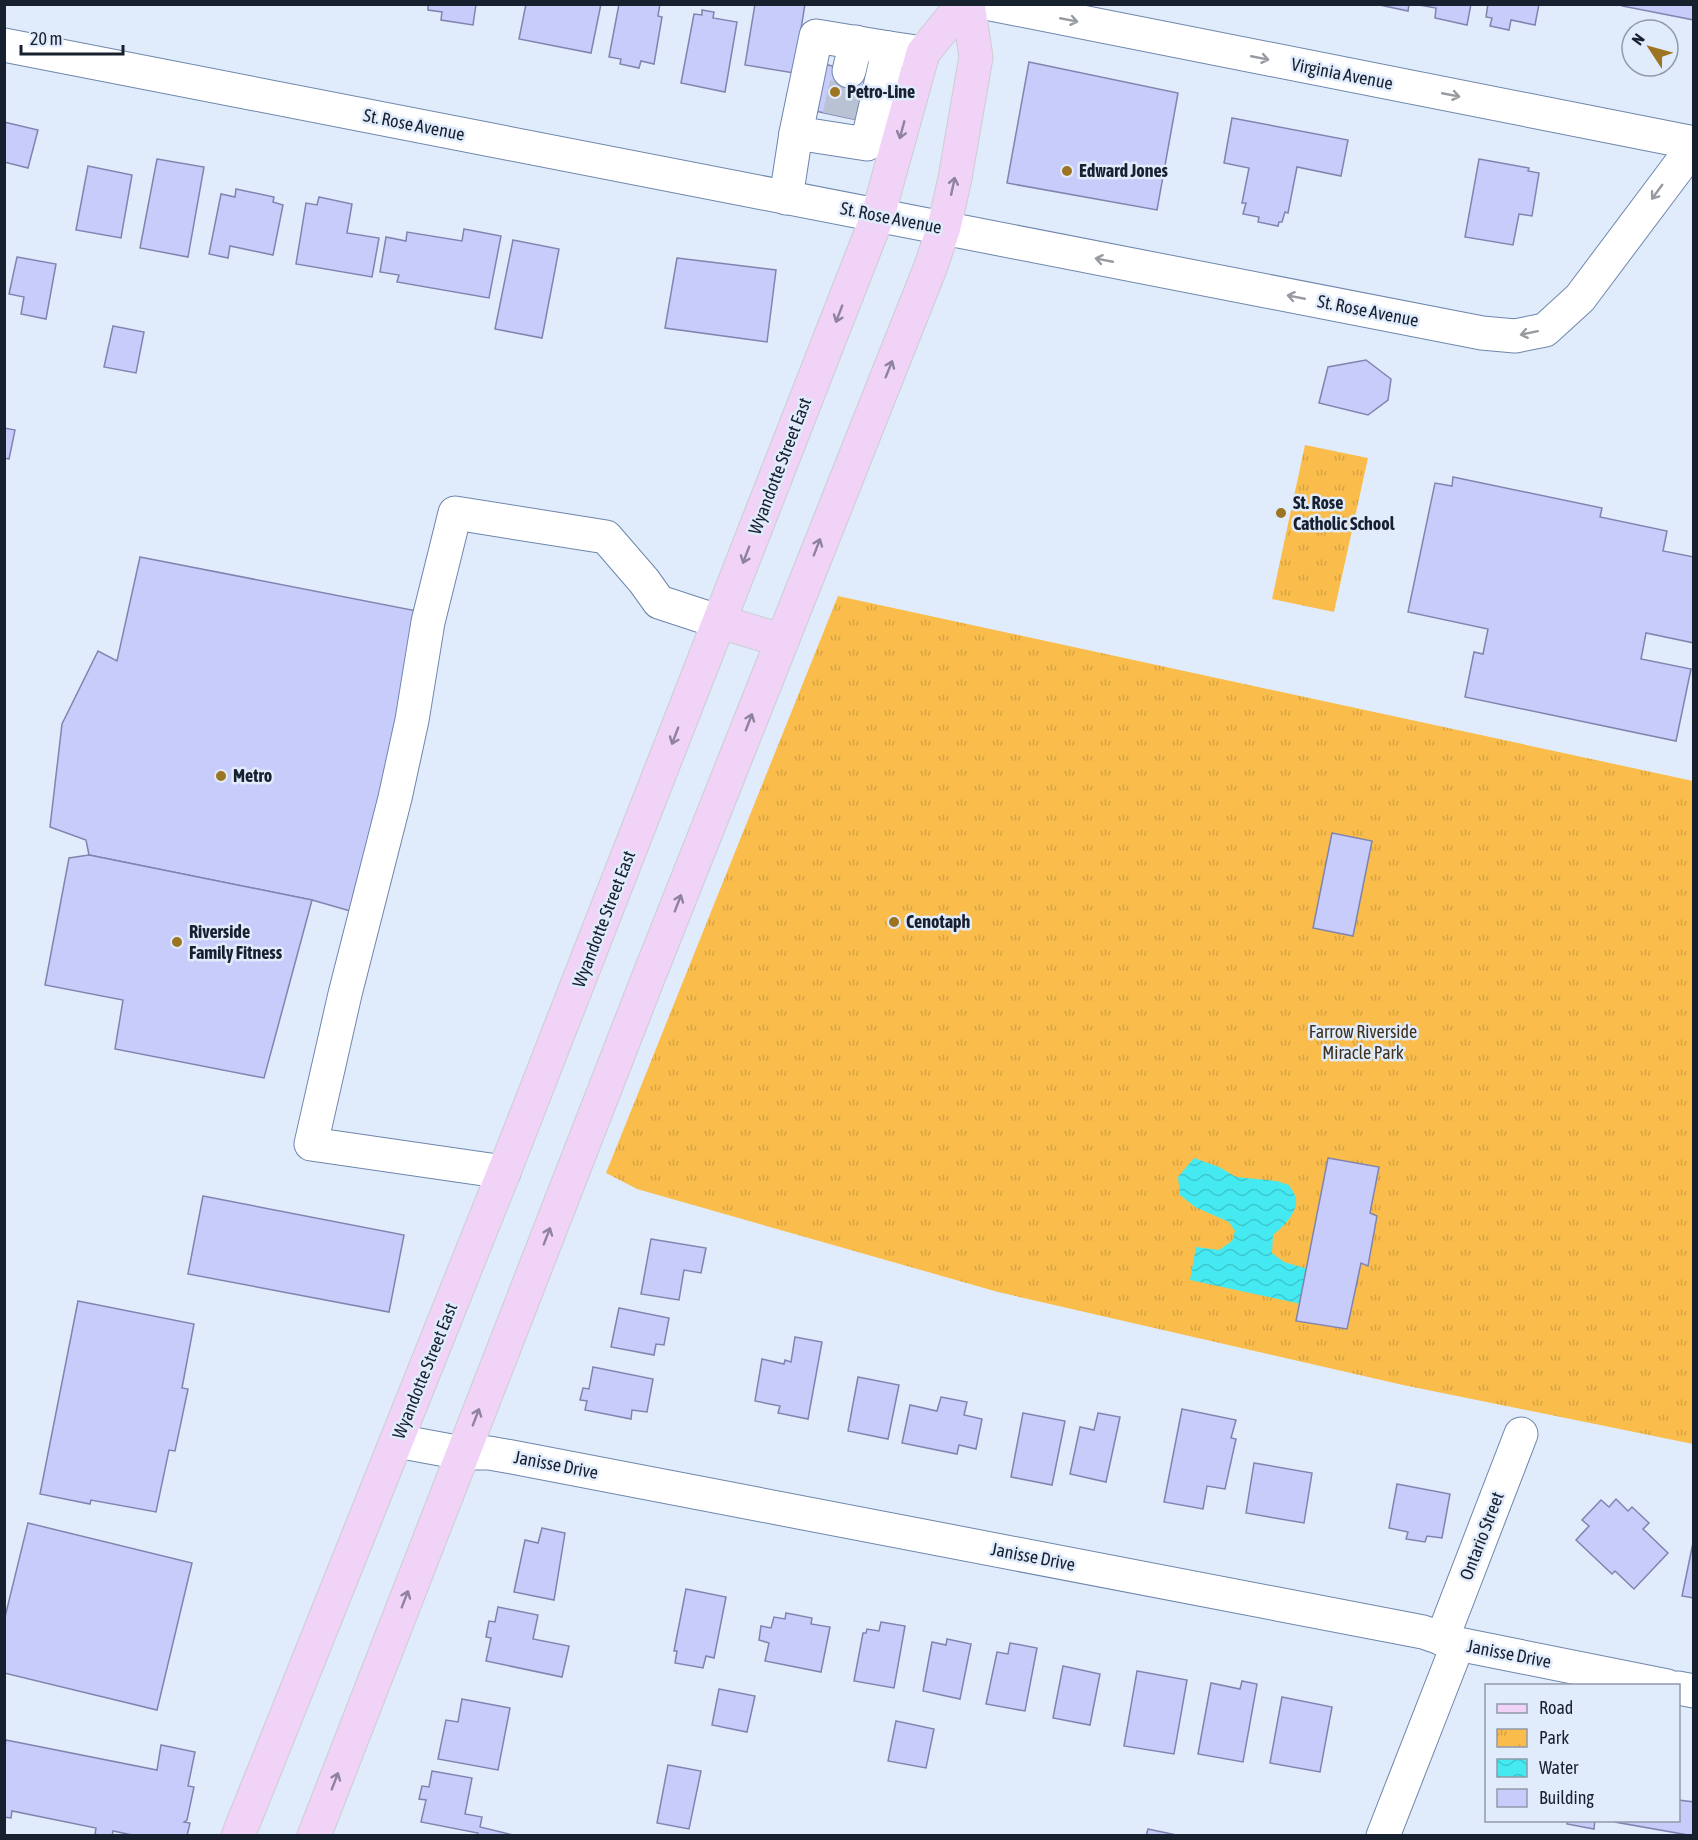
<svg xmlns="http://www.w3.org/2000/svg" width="1698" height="1840" font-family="'Asap Condensed',sans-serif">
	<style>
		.park { fill: url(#park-tufts) }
		.water { fill: url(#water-waves) }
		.building { fill: #c7ccfa; stroke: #8084af; stroke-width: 1.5 }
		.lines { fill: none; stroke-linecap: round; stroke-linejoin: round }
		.minor-tunnel { stroke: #b8c2d3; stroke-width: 33; stroke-dasharray: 33 16; stroke-linecap: butt }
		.minor-casing { stroke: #6e86ac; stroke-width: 35 }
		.major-casing { stroke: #ccced1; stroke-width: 35 }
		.minor { stroke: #fff; stroke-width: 33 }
		.major { stroke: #f0d3f7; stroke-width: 33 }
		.oneway { stroke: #979ba1 }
		.oneway2 { stroke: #8e829d }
		.poi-dot { fill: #9d7422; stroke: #e0ebfc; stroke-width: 2 }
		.labels { text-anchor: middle; stroke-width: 5; stroke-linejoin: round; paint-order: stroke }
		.street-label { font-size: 18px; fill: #17202f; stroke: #e0ebfc }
		.poi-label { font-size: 18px; font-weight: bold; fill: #17202f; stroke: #e0ebfc; text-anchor: start }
		.park-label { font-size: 18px; fill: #3e311c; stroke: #e0ebfc }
	</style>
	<defs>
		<pattern id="park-tufts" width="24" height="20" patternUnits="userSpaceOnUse" patternTransform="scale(1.5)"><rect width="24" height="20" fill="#fabd4c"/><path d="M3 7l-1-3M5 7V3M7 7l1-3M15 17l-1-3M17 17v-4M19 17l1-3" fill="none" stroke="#d6a243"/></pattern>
		<pattern id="water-waves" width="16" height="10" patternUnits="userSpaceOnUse" patternTransform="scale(1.5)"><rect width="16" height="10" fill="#44e9f1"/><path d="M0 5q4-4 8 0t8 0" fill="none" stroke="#3bc8cf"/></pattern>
	</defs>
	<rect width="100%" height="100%" fill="#e0ebfc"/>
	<g class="park">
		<polygon points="1305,445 1368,458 1334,612 1272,599"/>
		<polygon points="838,596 1693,781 1693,1444 1403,1385 998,1292 637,1189 606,1173"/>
	</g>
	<path class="water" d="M1194,1158L1219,1167L1236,1177L1276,1181L1289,1185C1291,1189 1295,1194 1296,1198C1298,1213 1283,1227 1273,1235L1272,1253L1284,1262L1308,1269L1301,1304L1190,1280L1196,1247L1219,1250L1232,1241L1235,1231L1229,1222L1195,1207L1180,1195L1178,1177Z"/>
	<g class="building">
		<polygon points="428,4 476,4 473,25 441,20 442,12 428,10"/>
		<polygon points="526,4 601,4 591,53 519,39"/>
		<polygon points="619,4 660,4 658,16 662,17 654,64 641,61 639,68 620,64 621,59 609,57"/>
		<polygon points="755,4 805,4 794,73 745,65"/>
		<polygon points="1375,4 1409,4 1408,11"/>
		<polygon points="1471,4 1467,25 1435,18 1436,8 1419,5"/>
		<polygon points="1488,4 1539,4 1535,25 1511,20 1509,30 1490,26 1492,18 1486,17"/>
		<polygon points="1622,4 1694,4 1694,20 1622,6"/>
		<polygon points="702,10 714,12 713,18 737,22 725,92 681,83 694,14 702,15"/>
		<polygon points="1029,62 1178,93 1157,210 1007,183"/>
		<polygon points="820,63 874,76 863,121 810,110"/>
		<polygon points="1232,118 1348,140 1341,176 1297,167 1288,213 1285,212 1282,222 1279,222 1278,226 1258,222 1259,217 1243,214 1246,203 1242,203 1249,168 1224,163"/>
		<polygon points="4,122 38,130 28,168 4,162"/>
		<polygon points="157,159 204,167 188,257 140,248"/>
		<polygon points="1479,159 1529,168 1528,171 1539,173 1532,216 1519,214 1513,245 1465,237"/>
		<polygon points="88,166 132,175 121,238 76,230"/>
		<polygon points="236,189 274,197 273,202 283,205 273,255 230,246 228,258 209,254 221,194 235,197"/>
		<polygon points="319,197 352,204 347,233 379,238 372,277 296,264 306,203 317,205"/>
		<polygon points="464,229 501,236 489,298 397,282 399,275 380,272 386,237 406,241 407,232 462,241"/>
		<polygon points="513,240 559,249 542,338 495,329"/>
		<polygon points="17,257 56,264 46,319 21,314 24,297 9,294"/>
		<polygon points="677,258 776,270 767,342 665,328"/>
		<polygon points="113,326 144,332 136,373 104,367"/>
		<polygon points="1366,360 1391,379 1388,400 1368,415 1319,403 1328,367"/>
		<polygon points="4,428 15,430 9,459 4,458"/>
		<polygon points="1453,477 1602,508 1600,517 1667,531 1663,551 1694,557 1694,643 1646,633 1641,659 1691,669 1676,741 1465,697 1474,652 1483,654 1488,629 1408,612 1435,483 1452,486"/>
		<polygon points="140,557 417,611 361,914 312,900 89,855 86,840 50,827 62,724 98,651 117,661"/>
		<polygon points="1332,833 1372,841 1353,936 1313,928"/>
		<polygon points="89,855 312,900 264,1078 115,1049 123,1000 45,985 69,858"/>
		<polygon points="1328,1158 1379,1167 1370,1213 1377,1216 1368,1266 1361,1263 1347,1329 1296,1321"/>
		<polygon points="203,1196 404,1235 389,1312 188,1274"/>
		<polygon points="651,1239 706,1248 701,1273 684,1270 679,1300 641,1294"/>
		<polygon points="78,1301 194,1324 182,1388 188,1389 175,1451 169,1450 156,1512 91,1500 90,1504 40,1494"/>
		<polygon points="619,1308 669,1318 664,1345 656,1344 654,1355 611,1347"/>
		<polygon points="795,1337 822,1342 808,1419 778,1413 780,1406 755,1401 762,1359 784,1364 785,1360 791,1362"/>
		<polygon points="593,1367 653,1379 647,1412 632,1410 631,1419 585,1410 587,1401 580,1400 583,1388 589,1389"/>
		<polygon points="858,1377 899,1385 888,1439 848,1431"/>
		<polygon points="941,1397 967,1402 964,1415 982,1419 976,1449 959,1445 957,1454 902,1443 910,1405 937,1411"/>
		<polygon points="1182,1409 1236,1420 1231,1438 1236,1439 1225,1489 1207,1486 1203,1509 1164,1502"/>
		<polygon points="1023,1413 1065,1421 1052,1485 1011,1477"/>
		<polygon points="1098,1413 1120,1417 1106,1482 1070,1474 1080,1427 1094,1430"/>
		<polygon points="1254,1463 1312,1473 1304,1523 1246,1513"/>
		<polygon points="1397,1484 1450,1494 1442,1538 1427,1536 1425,1542 1406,1539 1408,1532 1389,1528"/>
		<polygon points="1616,1499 1628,1511 1632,1507 1649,1523 1643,1529 1668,1553 1634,1589 1615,1571 1612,1574 1576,1540 1589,1526 1582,1520 1601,1500 1609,1507"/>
		<polygon points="28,1523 192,1563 157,1710 4,1673 4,1621"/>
		<polygon points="542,1528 565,1533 554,1600 514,1592 525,1540 538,1543"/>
		<polygon points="1694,1538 1694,1598 1682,1596"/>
		<polygon points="686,1589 726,1597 714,1658 706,1656 703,1668 675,1663 677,1651 674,1651"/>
		<polygon points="498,1607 538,1615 533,1639 569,1646 562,1677 486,1661 491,1638 486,1637 489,1621 495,1622"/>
		<polygon points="786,1613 812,1618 811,1624 830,1627 821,1672 765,1661 769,1643 759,1640 761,1626 771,1628 774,1617 785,1619"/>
		<polygon points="881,1622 905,1626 894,1688 854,1681 863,1633 866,1633 867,1629 879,1631"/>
		<polygon points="947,1639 971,1644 960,1699 923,1691 932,1642 946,1645"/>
		<polygon points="1010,1643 1037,1648 1025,1711 986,1704 997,1652 1008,1654"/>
		<polygon points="1063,1666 1100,1674 1090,1725 1053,1718"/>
		<polygon points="1137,1671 1187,1680 1174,1754 1124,1746"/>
		<polygon points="1242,1681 1257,1684 1243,1762 1198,1754 1211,1683 1240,1689"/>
		<polygon points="719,1689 755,1696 747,1732 712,1725"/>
		<polygon points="1282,1697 1332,1707 1320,1772 1270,1763"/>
		<polygon points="462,1699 510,1708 498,1770 438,1759 446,1720 458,1722"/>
		<polygon points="896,1721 934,1729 926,1768 888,1761"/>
		<polygon points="6,1740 157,1770 161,1745 195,1752 188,1786 194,1787 187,1820 184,1822 190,1823 187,1836 137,1836 113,1831 112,1836 102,1836 95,1834 96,1828 12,1811 11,1818 4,1817 4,1750"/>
		<polygon points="668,1765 701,1771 689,1829 657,1823"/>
		<polygon points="432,1771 472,1778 465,1814 482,1817 480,1827 517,1836 478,1836 478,1833 421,1822 426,1800 419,1799 422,1786 429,1787"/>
		<polygon points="1678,1800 1694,1802 1694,1836 1615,1822 1615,1820 1678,1820"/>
		<polygon points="1568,1820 1595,1820 1594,1829 1567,1824"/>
		<polygon points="1148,1829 1181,1836 1146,1836"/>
	</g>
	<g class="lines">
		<polyline class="minor-tunnel" points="839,116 849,71"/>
		<defs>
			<g id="minor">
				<polyline points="991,4 1694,143"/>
				<polyline points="4,45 1482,333 1515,336 1545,330 1580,298 1694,146"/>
				<polyline points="849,71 856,42"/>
				<polyline points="796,133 816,36 889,48"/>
				<polyline points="786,198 796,133 867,144 889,48 923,53"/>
				<polyline points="504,1172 311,1144 345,994 395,798 412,720 428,622 455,513 606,537 644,581 659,602 720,622"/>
				<polyline points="397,1441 462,1453 489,1453 512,1457 1423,1632 1458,1644 1667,1686"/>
				<polyline points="1442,1639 1521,1434"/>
				<polyline points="1678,1688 1694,1691"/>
				<polyline points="1383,1836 1458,1644"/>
			</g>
			<g id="major">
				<polyline points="720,622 781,640"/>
				<polyline points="238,1836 504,1172 878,215 923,53 963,4"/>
				<path d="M314,1836C517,1311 721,788 931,266L944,227L955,178L976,57L968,4"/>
			</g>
		</defs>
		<use href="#minor" class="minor-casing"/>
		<use href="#major" class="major-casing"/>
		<use href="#minor" class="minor"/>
		<use href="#major" class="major"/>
	</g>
	<defs><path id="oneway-shaft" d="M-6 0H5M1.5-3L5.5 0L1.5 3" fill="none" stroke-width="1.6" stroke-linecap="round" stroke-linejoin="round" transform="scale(1.5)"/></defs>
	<g class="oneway">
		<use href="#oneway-shaft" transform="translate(1069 20) rotate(11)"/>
		<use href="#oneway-shaft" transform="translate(1260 58) rotate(11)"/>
		<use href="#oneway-shaft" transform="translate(1451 95) rotate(11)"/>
		<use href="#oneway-shaft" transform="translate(1657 192) rotate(126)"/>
		<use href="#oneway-shaft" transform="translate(1104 260) rotate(-169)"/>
		<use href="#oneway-shaft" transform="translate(1296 297) rotate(-169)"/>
		<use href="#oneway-shaft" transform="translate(1529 333) rotate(168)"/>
	</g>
	<g class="oneway2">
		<use href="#oneway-shaft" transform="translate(902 130) rotate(105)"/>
		<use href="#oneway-shaft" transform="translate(953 186) rotate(-78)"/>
		<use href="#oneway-shaft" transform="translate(839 314) rotate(111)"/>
		<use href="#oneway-shaft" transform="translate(889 369) rotate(-68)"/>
		<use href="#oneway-shaft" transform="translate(817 547) rotate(-69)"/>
		<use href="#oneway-shaft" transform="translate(746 555) rotate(111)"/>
		<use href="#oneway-shaft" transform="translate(749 722) rotate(-69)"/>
		<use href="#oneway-shaft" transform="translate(675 736) rotate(111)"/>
		<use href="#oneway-shaft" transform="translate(678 903) rotate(-69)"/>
		<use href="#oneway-shaft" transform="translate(547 1236) rotate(-69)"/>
		<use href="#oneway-shaft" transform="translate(476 1417) rotate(-69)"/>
		<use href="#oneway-shaft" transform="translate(405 1599) rotate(-69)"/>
		<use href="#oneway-shaft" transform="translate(335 1781) rotate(-69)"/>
	</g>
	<g class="poi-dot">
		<circle cx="835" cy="92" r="6"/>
		<circle cx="1067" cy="171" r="6"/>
		<circle cx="1281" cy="513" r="6"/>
		<circle cx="221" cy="776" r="6"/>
		<circle cx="894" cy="922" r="6"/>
		<circle cx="177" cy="942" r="6"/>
	</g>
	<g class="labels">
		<g class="street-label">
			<text transform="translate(1342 74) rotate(11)" y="6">Virginia Avenue</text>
			<text transform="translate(414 125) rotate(11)" y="6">St. Rose Avenue</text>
			<text transform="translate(891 218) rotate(11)" y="6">St. Rose Avenue</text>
			<text transform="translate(1368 311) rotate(11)" y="6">St. Rose Avenue</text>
			<text transform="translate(780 466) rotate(-69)" y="6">Wyandotte Street East</text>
			<text transform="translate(604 919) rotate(-69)" y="6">Wyandotte Street East</text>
			<text transform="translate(425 1371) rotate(-68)" y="6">Wyandotte Street East</text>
			<text transform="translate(556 1465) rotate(11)" y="6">Janisse Drive</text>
			<text transform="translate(1482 1536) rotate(-69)" y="6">Ontario Street</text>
			<text transform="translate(1033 1557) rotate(11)" y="6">Janisse Drive</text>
			<text transform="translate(1509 1654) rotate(11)" y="6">Janisse Drive</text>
		</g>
		<g class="poi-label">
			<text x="847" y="98">Petro-Line</text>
			<text x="1079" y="177">Edward Jones</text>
			<text x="1293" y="509">St. Rose<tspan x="1293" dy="21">Catholic School</tspan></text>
			<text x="233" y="782">Metro</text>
			<text x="906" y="928">Cenotaph</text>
			<text x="189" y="938">Riverside<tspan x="189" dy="21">Family Fitness</tspan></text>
		</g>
		<g class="park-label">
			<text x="1363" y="1038">Farrow Riverside<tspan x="1363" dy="21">Miracle Park</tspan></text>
		</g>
	</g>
	<rect width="1698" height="1840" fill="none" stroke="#17202f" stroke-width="12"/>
	<rect x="1485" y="1684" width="195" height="138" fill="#e0ebfc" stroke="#909aaa" stroke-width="1.5"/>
	<rect x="1497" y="1704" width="30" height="9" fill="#f0d3f7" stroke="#909aaa" stroke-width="1.5"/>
	<text x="1539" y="1714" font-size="18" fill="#17202f">Road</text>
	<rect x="1497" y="1729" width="30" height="18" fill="url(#park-tufts)" stroke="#909aaa" stroke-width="1.5"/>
	<text x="1539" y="1744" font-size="18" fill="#17202f">Park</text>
	<rect x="1497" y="1759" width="30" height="18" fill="url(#water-waves)" stroke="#909aaa" stroke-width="1.5"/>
	<text x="1539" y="1774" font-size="18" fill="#17202f">Water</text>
	<rect x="1497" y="1789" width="30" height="18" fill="#c7ccfa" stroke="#909aaa" stroke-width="1.5"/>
	<text x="1539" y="1804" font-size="18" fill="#17202f">Building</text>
	<g transform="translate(1650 48) rotate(306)"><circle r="28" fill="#e0ebfc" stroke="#909aaa" stroke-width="1.5"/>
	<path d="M0-4.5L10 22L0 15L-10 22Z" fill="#9d7422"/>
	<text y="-9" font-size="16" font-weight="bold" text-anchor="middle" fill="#17202f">N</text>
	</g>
	<path d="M21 45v9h102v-9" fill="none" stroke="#17202f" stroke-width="3"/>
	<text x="30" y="45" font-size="18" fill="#17202f" stroke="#e0ebfc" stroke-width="4.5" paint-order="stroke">20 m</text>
</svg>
